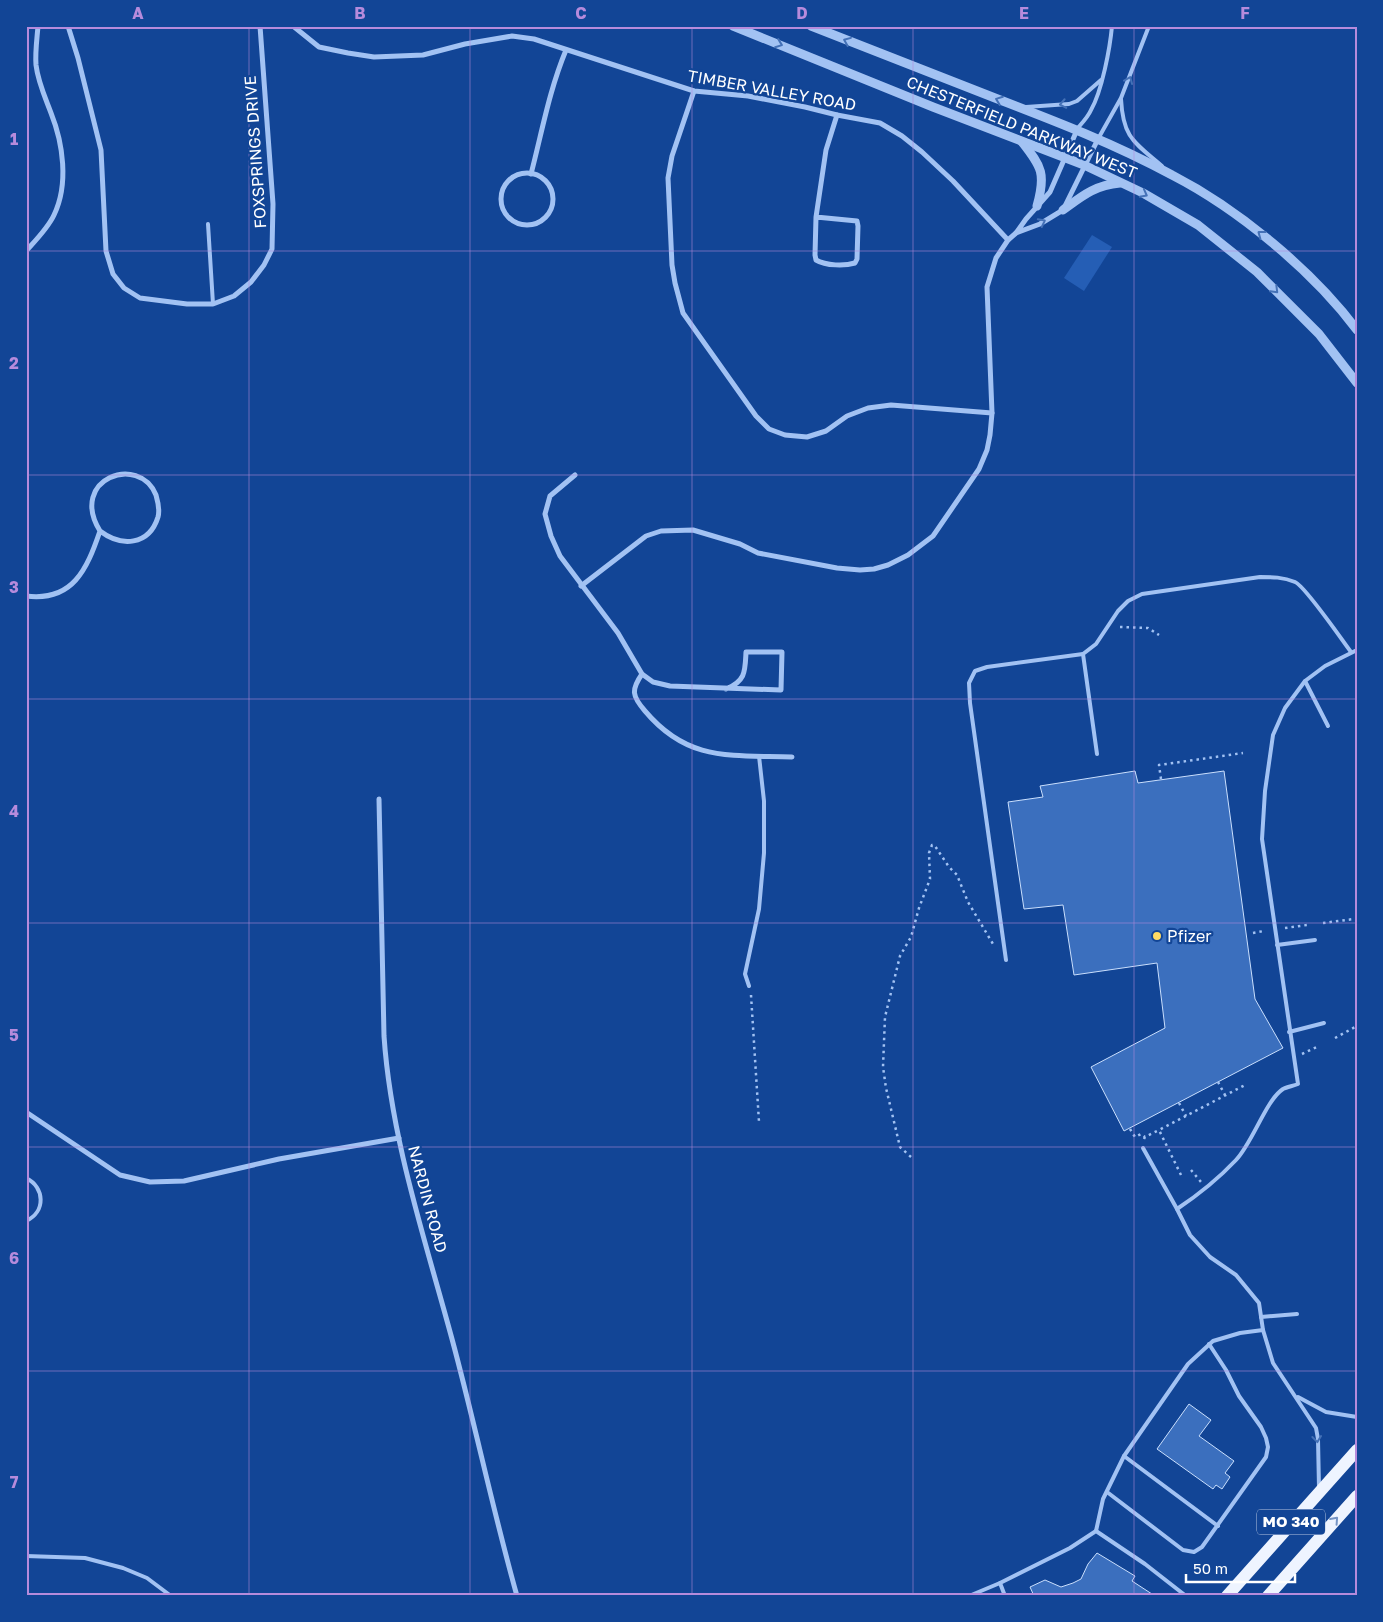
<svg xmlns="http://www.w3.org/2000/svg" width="1383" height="1622" font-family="'Golos Text',sans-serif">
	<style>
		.green { fill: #255eb5 }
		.building { fill: #3b6fbe; stroke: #cadffd }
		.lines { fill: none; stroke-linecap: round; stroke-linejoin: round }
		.path { stroke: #a2c2f3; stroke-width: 2.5; stroke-dasharray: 2.5 4; stroke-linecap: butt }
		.service { stroke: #a2c2f3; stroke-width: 4 }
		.minor { stroke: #a2c2f3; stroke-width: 5 }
		.tertiary { stroke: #a2c2f3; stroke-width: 9 }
		.primary { stroke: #eef4ff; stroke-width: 12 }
		.oneway { stroke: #4471b7 }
		.oneway2 { stroke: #7594c5 }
		.grid { fill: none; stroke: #b68bdc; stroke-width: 1; stroke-opacity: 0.55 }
		.poi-dot { fill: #ffda64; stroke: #124596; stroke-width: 2 }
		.labels { text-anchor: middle; stroke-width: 4.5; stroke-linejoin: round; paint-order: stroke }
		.shield { fill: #124596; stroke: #b8c7e0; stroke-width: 1 }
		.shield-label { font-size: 15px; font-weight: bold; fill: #fff }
		.street-label { font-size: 16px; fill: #fff; stroke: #124596 }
		.poi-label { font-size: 16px; fill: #fff; stroke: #124596; text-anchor: start }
		.neatline { fill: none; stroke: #b68bdc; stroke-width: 2 }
		.grid-label { font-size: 16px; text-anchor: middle; font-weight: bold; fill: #b68bdc }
	</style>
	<rect width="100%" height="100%" fill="#124596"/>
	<polygon class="green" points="1092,235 1112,247 1084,291 1064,278"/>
	<g class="building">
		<polygon points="1135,771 1138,783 1224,771 1255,999 1283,1048 1124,1131 1091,1067 1165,1028 1157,963 1074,975 1063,905 1024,909 1008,802 1043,797 1040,786"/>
		<polygon points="1189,1404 1211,1420 1199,1436 1234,1461 1225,1473 1230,1477 1222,1489 1216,1485 1213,1489 1157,1449"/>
		<polygon points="1097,1553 1135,1576 1132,1581 1155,1596 1034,1596 1030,1587 1045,1580 1061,1587 1073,1583 1081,1579 1088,1564"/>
	</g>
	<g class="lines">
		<g class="path">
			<polyline points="1120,627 1148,628 1159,635"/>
			<polyline points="1161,779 1159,765 1243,753"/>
			<polyline points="1323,923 1354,919"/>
			<polyline points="1285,928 1307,925"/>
			<polyline points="1253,933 1264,931"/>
			<polyline points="751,995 759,1122"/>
			<polyline points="1335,1038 1357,1026"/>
			<polyline points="1302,1054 1319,1046"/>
			<polyline points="1218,1082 1225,1095"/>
			<polyline points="1179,1103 1186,1116"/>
			<polyline points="1130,1129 1135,1137 1141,1134 1145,1137"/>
			<polyline points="1144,1139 1145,1137 1159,1130"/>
			<polyline points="911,1157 900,1147 886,1088 883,1067 885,1017 900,956 911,937 919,908 930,879 929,853 932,845 935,846 949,867 957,875 968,902 993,944 995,945"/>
			<polyline points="1191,1170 1201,1182"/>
			<polyline points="1181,1175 1159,1130 1247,1084"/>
		</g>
		<g class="service">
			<path d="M1121,99C1123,138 1134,142 1162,166"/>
			<polyline points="1026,107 1069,104 1077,101 1101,80"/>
			<path d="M1077,129C1082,123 1088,117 1091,110C1102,91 1110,48 1112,26"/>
			<polyline points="1098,139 1121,98 1149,26"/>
			<polyline points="208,224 213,304"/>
			<polyline points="1305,681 1328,726"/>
			<path d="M1097,754L1083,654L1096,644L1118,611L1128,601L1142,594L1260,577C1272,577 1283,577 1295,582C1305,586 1342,640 1351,652"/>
			<polyline points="1277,945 1315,940"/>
			<polyline points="1006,960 970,703 969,683 975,671 987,667 1083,654"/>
			<polyline points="749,986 745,974 759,909 764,853 764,801 759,756"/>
			<polyline points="1289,1032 1324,1023"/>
			<polyline points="1143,1148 1177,1209"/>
			<path d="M26,1178C45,1187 46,1212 26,1221"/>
			<polyline points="1261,1317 1297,1314"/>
			<path d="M1263,1330L1259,1303L1236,1275L1210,1257L1190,1235L1177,1209C1198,1195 1219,1178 1236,1160C1253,1142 1266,1100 1283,1089C1287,1087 1293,1086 1298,1084L1262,839L1265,791L1273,735L1285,708L1305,681L1325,666L1357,650"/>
			<polyline points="1298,1397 1326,1412 1357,1417"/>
			<polyline points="1124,1456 1218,1526"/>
			<polyline points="1107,1492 1183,1550 1194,1552 1202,1547 1266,1457 1268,1447 1266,1438 1261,1427 1239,1396 1226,1370 1209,1344"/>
			<polyline points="1096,1531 1103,1499 1124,1456 1188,1364 1213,1341 1240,1333 1263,1330 1273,1363 1316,1428 1318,1439 1319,1488"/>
			<polyline points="26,1556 85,1558 123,1568 147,1578 171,1596"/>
			<polyline points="969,1596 1000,1583"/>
			<polyline points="1005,1596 1000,1583 1070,1548 1096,1531 1145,1564 1186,1596"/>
		</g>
		<g class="minor">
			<polyline points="68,26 78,58 101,150 106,251 113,274 124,288 140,298 187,304 213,304 234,296 251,282 264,265 272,249 273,204 260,26"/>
			<polyline points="293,26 319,47 348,53 374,57 423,55 465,44 512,36 534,39 694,91 748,96 805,107 837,115 880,123 902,136 922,152 953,181 1008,240"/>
			<polyline points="694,91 672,156 668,178 672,265 675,283 683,313 756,416 769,429 785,435 807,437 826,431 847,416 868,408 891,405 992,413"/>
			<polyline points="1077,130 1050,192 1026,219 1016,233 1040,224 1063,210 1098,139"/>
			<circle cx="527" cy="199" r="26"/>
			<path d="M531,174C542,132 549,91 566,50"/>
			<path d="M816,217L857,221L858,226L857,259L855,263C845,266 826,266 816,260L815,255L816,217L826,150L837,115"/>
			<path d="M26,251C36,240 48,228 54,215C69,184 63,143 51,113C45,97 38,82 36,65C35,52 37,39 38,26"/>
			<path d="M575,475L550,496L545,514L551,536L560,556L618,633L642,674L653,682L670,686L781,690L782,652H746C745,671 746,681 726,689"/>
			<polyline points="581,586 646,536 661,531 693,530 740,544 758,553 837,568 860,570 874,569 888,565 908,555 933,536 979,469 987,450 990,435 992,413 987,287 996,258 1008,240 1016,233"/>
			<path d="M26,596C73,602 87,569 100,531C68,479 139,453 156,495C158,502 160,510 158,517C149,546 121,547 100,531"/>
			<path d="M642,674C631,690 632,696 645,711C688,762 730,755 792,757"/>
			<path d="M379,799L384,1036C391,1139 425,1239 452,1339C475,1424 493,1511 517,1596"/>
			<polyline points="26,1112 120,1175 150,1182 184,1181 279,1159 399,1138"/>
		</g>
		<g class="tertiary">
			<polyline points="733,26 933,107 1084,165 1143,193 1198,225 1257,272 1319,334 1357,383"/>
			<path d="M811,26C872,50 933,74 995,98C1055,121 1115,144 1172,175C1238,209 1312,270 1357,330"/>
			<path d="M1022,142C1042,167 1046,174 1037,206"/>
			<path d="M1063,210C1082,196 1095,185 1120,183"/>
		</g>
		<g class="primary">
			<polyline points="1227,1596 1357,1450"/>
			<polyline points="1268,1596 1357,1496"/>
		</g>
	</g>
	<defs><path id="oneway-chevron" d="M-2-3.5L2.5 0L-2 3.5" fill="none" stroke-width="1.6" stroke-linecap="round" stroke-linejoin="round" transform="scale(1.25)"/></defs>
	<g class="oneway">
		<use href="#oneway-chevron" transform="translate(847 41) rotate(-158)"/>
		<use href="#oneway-chevron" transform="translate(779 44) rotate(21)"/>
		<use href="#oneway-chevron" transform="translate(1129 80) rotate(-67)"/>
		<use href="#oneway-chevron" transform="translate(999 100) rotate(-159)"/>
		<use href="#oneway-chevron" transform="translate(1063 104) rotate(169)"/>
		<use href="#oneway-chevron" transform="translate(1144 194) rotate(28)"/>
		<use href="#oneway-chevron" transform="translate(1042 222) rotate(-27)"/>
		<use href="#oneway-chevron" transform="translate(1261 234) rotate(-143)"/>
		<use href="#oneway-chevron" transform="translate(1275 290) rotate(45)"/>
		<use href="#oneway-chevron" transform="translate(1317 1439) rotate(83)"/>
	</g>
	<use class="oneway2" href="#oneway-chevron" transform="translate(1335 1520) rotate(-48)"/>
	<path class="grid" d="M249,26V1596M470,26V1596M692,26V1596M913,26V1596M1134,26V1596M26,251H1357M26,475H1357M26,699H1357M26,923H1357M26,1147H1357M26,1371H1357"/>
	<circle class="poi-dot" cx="1157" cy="936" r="5"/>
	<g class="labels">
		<rect class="shield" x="1257" y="1509.5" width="68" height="25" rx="4"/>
		<g class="shield-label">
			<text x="1291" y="1527">MO 340</text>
		</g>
		<g class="street-label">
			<text transform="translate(772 90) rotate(10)" y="6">TIMBER VALLEY ROAD</text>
			<text transform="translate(1022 127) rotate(22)" y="6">CHESTERFIELD PARKWAY WEST</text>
			<text transform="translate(255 152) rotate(-94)" y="6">FOXSPRINGS DRIVE</text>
			<text transform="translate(428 1199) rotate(75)" y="6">NARDIN ROAD</text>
		</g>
		<g class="poi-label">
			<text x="1167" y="942">Pfizer</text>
		</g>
	</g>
	<rect width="1383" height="1622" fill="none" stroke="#124596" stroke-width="55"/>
	<path d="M1186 1574v8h109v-8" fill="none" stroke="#ffffff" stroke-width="2.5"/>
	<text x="1193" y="1574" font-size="15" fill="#ffffff" stroke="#124596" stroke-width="4" paint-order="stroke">50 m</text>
	<rect x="28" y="28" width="1328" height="1566" class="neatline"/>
	<g class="grid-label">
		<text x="138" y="19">A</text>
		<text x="360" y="19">B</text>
		<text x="581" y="19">C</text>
		<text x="802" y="19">D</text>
		<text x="1024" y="19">E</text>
		<text x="1245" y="19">F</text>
		<text x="14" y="145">1</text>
		<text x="14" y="369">2</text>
		<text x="14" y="593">3</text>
		<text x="14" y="817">4</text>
		<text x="14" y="1041">5</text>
		<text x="14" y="1264">6</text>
		<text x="14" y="1488">7</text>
	</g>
</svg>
